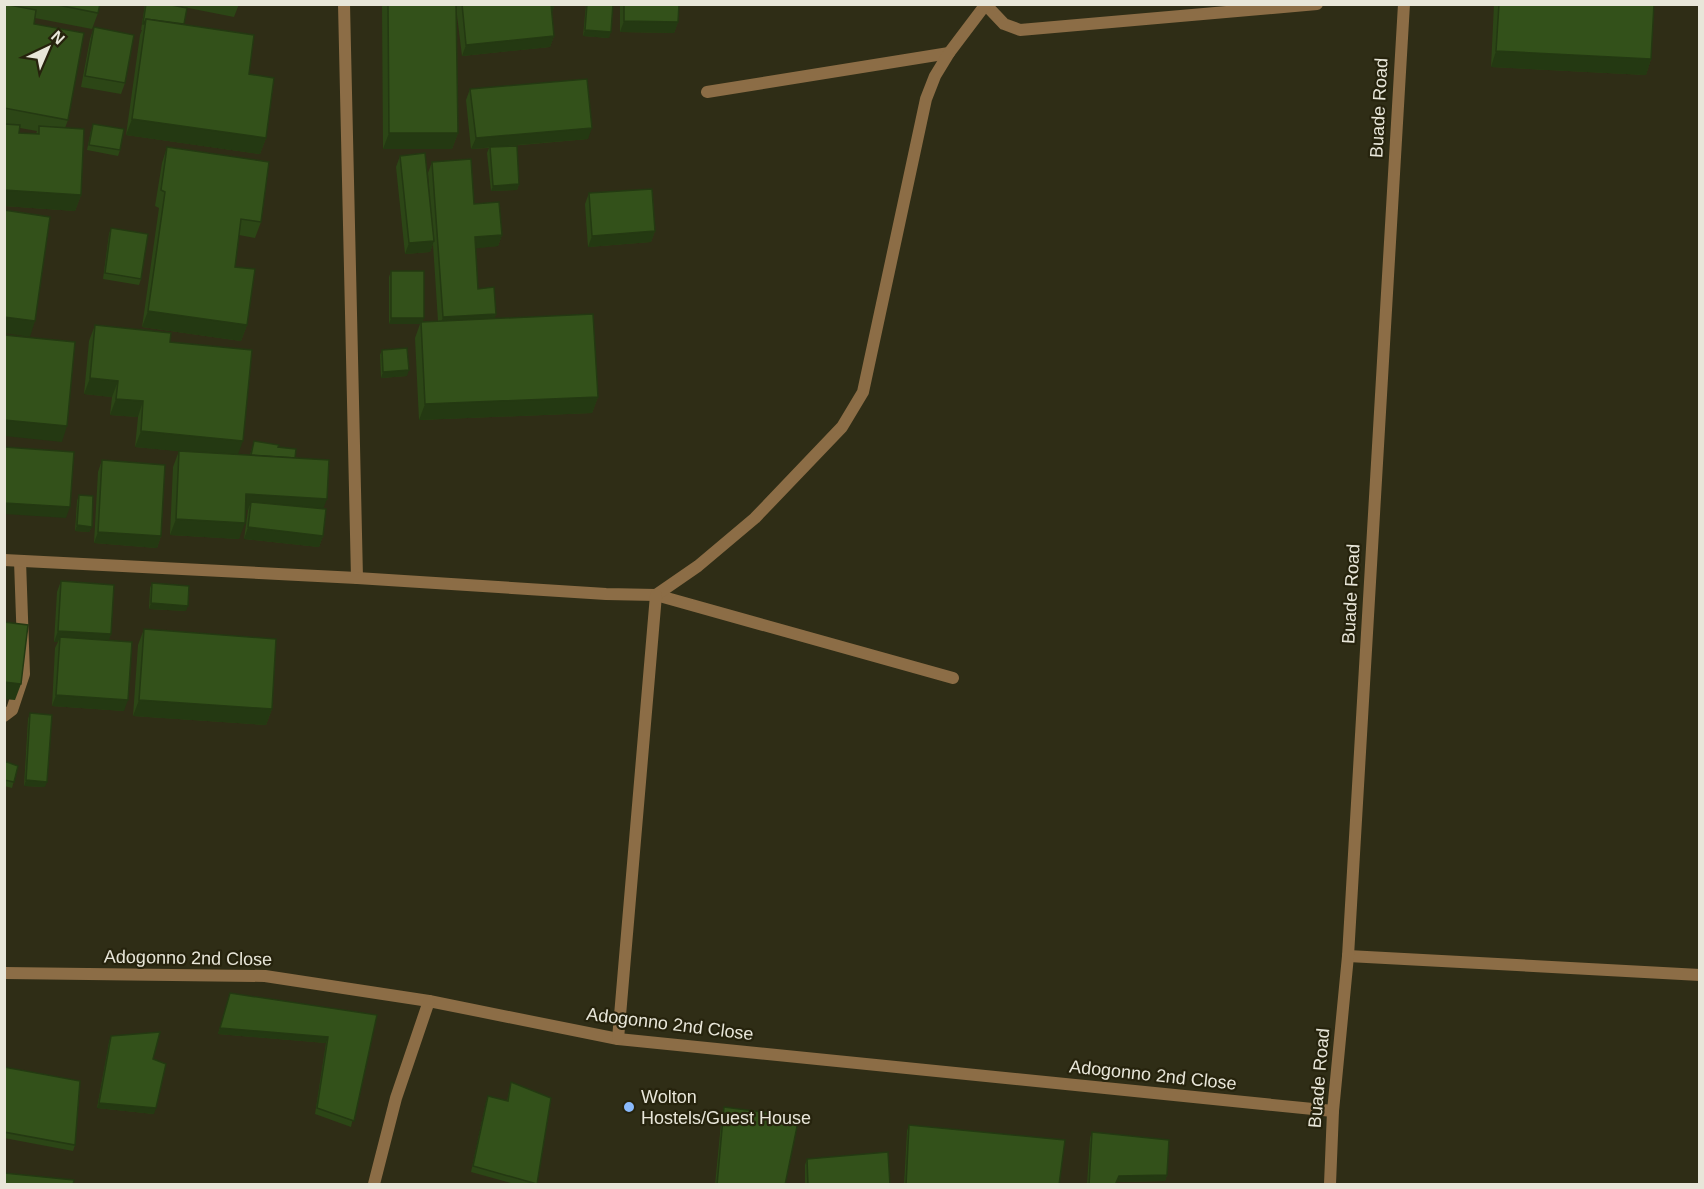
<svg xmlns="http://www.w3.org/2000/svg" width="1704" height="1189" font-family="Arial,sans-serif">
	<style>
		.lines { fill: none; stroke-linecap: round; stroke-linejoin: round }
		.service { stroke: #8c6d46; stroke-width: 12 }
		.minor { stroke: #8c6d46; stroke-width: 12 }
		.tertiary { stroke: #8c6d46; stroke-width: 12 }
		.wall { fill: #2c4616; fill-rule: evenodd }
		.shaded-wall { fill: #243912 }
		.building { fill: #33511a; stroke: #243912; stroke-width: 1.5 }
		.poi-dot { fill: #8abafc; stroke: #26230d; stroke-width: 2 }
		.labels { text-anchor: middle; stroke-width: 4.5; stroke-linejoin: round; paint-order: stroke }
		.street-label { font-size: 18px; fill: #e8e6d9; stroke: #26230d }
		.poi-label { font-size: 18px; fill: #e8e6d9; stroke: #26230d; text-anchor: start }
	</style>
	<rect width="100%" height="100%" fill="#2f2d16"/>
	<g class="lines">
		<g class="service">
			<polyline points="707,92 949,53"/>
			<polyline points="656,595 953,678"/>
			<polyline points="4,716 12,710 24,674 20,561"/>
		</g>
		<g class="minor">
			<polyline points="344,4 357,578"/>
			<polyline points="986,5 1004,24 1020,30 1317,4"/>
			<polyline points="4,560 357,578 606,594 656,595 698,566 755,518 842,427 863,392 926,99 935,76 949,53 986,4"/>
			<polyline points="1348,956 1700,975"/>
			<polyline points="4,973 265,976 429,1001 618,1039 1333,1111"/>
			<polyline points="618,1039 656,595"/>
			<polyline points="374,1184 396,1098 429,1001"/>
		</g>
		<polyline class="tertiary" points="1330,1184 1333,1111 1348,956 1404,4"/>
	</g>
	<g class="wall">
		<path d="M4,4L19,7V4H100L98,13L92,29L35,18L34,24L68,120L65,128L81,195L75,211L4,206ZM20,128L37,131L36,134L19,133Z"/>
		<polygon points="145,4 184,24 249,74 266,138 260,154 126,135 140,35 142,30 141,30"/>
		<polygon points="168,4 239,4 234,17"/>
		<polygon points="382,4 555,4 552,12 551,12 554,36 550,47 462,56 456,7 458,133 452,149 383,149"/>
		<polygon points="586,4 613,4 609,38 583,36"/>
		<polygon points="620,4 679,4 678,22 674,33 620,32"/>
		<polygon points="1494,4 1654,4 1651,59 1646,75 1491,67"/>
		<polygon points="94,27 125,83 121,94 81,87 90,39"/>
		<polygon points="470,89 588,139 510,146 519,184 517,190 491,191 487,153 489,148 471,149 466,100"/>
		<polygon points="93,124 120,150 118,156 87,150 91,130"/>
		<polygon points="167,147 261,222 255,238 239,235 235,267 247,325 241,341 142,327 159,208 155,206 162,163"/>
		<polygon points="400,156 430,202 428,173 432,162 474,204 502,235 498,246 475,248 478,289 496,314 494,319 598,397 592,413 419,420 415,338 420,324 389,324 389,277 391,271 423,322 438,321 433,244 430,252 405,254 396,167"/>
		<polygon points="589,193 655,231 651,242 588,247 585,204"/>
		<polygon points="111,228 141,279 139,285 103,279 109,234"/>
		<polygon points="95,325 170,342 238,454 250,455 254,441 278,447 295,458 323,509 323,536 319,547 244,539 248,510 245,510 239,539 170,535 173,467 179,451 135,447 138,417 110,415 112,397 84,394 89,341"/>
		<polygon points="382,350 407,376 381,378 380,355"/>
		<polygon points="102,460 161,536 157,548 94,543 98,472"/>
		<polygon points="79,495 92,527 89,532 75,531 77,501"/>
		<polygon points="61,581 111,634 108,640 124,711 52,706 55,648 58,642 54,642 57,592"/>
		<polygon points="152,583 186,611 149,609 150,588"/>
		<polygon points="144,629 272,709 266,725 133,716 138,645"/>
		<polygon points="30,713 45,787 24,786 28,719"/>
		<polygon points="4,761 18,766 12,788 4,786"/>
		<polygon points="230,993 377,1015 351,1127 315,1114 326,1043 218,1034"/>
		<polygon points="111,1036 154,1114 97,1108 109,1042"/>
		<polygon points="4,1067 75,1145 73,1151 4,1138"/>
		<polygon points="511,1082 551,1098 537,1185 518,1185 471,1172 486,1102 488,1096 507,1101"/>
		<polygon points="724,1107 785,1185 715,1185 722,1113"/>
		<polygon points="909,1125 1059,1185 904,1185 907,1131"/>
		<polygon points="1092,1132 1167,1175 1165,1181 1117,1182 1116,1185 1087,1185 1090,1138"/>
		<polygon points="807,1159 890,1185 805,1185 805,1165"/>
	</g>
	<g class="shaded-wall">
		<polygon points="549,4 555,4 552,12 546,12"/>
		<polygon points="624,21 678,22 674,33 620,32"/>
		<polygon points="585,30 611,32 609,38 583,36"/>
		<polygon points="554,36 550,47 462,56 466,45"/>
		<polygon points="1496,51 1651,59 1646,75 1491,67"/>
		<polygon points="132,119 266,138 260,154 126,135"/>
		<polygon points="592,128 588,139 471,149 476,138"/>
		<polygon points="389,133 458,133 452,149 383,149"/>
		<polygon points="519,184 517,190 491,191 493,186"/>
		<polygon points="4,190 81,195 75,211 4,206"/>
		<polygon points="655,231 651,242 588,247 592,236"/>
		<polygon points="502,235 498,246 470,249 475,237"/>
		<polygon points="434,241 430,252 405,254 409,243"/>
		<polygon points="148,311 247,325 241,341 142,327"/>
		<polygon points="496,314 492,325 439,328 443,317"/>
		<polygon points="4,317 35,321 30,337 4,333"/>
		<polygon points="391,318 424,318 422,324 421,322 420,324 389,324"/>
		<polygon points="409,370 407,376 381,378 383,372"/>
		<polygon points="90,378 118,381 112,397 84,394"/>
		<polygon points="598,397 592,413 419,420 425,404"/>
		<polygon points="116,399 143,401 138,417 110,415"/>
		<polygon points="4,420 67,426 62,442 4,436"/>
		<polygon points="141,431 243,441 237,457 135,447"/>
		<polygon points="246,494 327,499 321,515 251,502 248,510 241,510"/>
		<polygon points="4,503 70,507 66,518 4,514"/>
		<polygon points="176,519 245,523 239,539 170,535"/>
		<polygon points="77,525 92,527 89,532 75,531"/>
		<polygon points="248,527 323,536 319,547 244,539"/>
		<polygon points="98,532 161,536 157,548 94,543"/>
		<polygon points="151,603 188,606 186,611 149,609"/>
		<polygon points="58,631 111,634 107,646 60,637 58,642 54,642"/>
		<polygon points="4,682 21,684 15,700 4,699"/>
		<polygon points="56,695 128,700 124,711 52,706"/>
		<polygon points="139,700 272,709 266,725 133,716"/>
		<polygon points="26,780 47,782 45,787 24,786"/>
		<polygon points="220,1028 328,1037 326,1043 218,1034"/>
		<polygon points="99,1103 156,1108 154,1114 97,1108"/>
		<polygon points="1167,1175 1165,1181 1117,1182 1119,1176"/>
	</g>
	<g class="building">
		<polygon points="4,4 36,10 34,24 84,33 68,120 4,108"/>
		<polygon points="53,4 100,4 98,13"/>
		<polygon points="146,4 166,4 187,8 184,24 146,19 144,24 143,24"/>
		<polygon points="388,4 456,4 458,133 389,133"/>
		<polygon points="462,4 551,4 554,36 466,45"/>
		<polygon points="587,4 613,4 611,32 585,30"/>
		<polygon points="624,4 679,4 678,22 624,21"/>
		<polygon points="1499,4 1654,4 1651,59 1496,51"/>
		<polygon points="146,19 254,35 249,74 274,78 266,138 132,119"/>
		<polygon points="94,27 134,35 125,83 85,76"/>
		<polygon points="587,79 592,128 476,138 470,89"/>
		<polygon points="4,124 20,125 19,133 39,134 39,126 84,129 81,195 4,190"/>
		<polygon points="93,124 124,129 120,150 89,145"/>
		<polygon points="517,146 519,184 493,186 490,147"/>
		<polygon points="167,147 269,162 261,222 241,219 235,267 255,269 247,325 148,311 165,192 161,190"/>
		<polygon points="425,153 434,241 409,243 400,156"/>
		<polygon points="471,159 474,204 499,202 502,235 475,237 478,289 494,287 496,314 443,317 432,162"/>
		<polygon points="652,189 655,231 592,236 589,193"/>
		<polygon points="4,210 50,217 35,321 4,317"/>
		<polygon points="111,228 148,234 141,279 105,273"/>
		<rect x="391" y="271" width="33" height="47"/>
		<polygon points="593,314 598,397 425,404 421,322"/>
		<polygon points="95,325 171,333 170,342 252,350 243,441 141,431 143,401 116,399 118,381 90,378"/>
		<polygon points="4,335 75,342 67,426 4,420"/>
		<polygon points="407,348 409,370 383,372 382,350"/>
		<polygon points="254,441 279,445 278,447 296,449 295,458 251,455"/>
		<polygon points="4,447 74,452 70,507 4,503"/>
		<polygon points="179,451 329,460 327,499 246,494 245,523 176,519"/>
		<polygon points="102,460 165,465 161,536 98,532"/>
		<polygon points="79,495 93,496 92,527 77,525"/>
		<polygon points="251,502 326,509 323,536 248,527"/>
		<polygon points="61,581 114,585 111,634 58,631"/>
		<polygon points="152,583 189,586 188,606 151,603"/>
		<polygon points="4,622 28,625 21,684 4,682"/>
		<polygon points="144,629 276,639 272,709 139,700"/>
		<polygon points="60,637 132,642 128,700 56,695"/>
		<polygon points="30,713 52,715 47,782 26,780"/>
		<polygon points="4,761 18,766 14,782 4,780"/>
		<polygon points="230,993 377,1015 354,1121 317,1108 328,1037 220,1028"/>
		<polygon points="160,1032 153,1059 166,1064 156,1108 99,1103 111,1036"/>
		<polygon points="4,1067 80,1081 75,1145 4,1132"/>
		<polygon points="511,1082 551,1098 537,1184 473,1166 488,1096 508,1101"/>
		<polygon points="724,1107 799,1117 785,1185 717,1185"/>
		<polygon points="909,1125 1065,1140 1059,1185 906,1185"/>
		<polygon points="1092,1132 1169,1140 1167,1175 1119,1176 1115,1185 1089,1185"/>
		<polygon points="888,1152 890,1185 808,1185 807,1159"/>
		<polygon points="4,1173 74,1180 73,1185 4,1185"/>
	</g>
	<circle class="poi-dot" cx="629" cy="1107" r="6"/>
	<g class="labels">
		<g class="street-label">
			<text transform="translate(1379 108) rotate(-87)" y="6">Buade Road</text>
			<text transform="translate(1351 594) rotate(-87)" y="6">Buade Road</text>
			<text transform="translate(188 958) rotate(1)" y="6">Adogonno 2nd Close</text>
			<text transform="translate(670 1024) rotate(7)" y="6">Adogonno 2nd Close</text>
			<text transform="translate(1153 1075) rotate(6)" y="6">Adogonno 2nd Close</text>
			<text transform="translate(1319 1078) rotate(-85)" y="6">Buade Road</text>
		</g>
		<g class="poi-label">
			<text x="641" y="1103">Wolton<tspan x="641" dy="21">Hostels/Guest House</tspan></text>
		</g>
	</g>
	<rect width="1704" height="1189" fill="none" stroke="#e8e6d9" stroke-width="12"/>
	<g transform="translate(48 48) rotate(44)" stroke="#26230d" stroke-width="4.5" paint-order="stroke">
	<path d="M0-4.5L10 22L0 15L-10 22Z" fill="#e8e6d9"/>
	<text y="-9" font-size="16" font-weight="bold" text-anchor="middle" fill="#e8e6d9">N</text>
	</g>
</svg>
